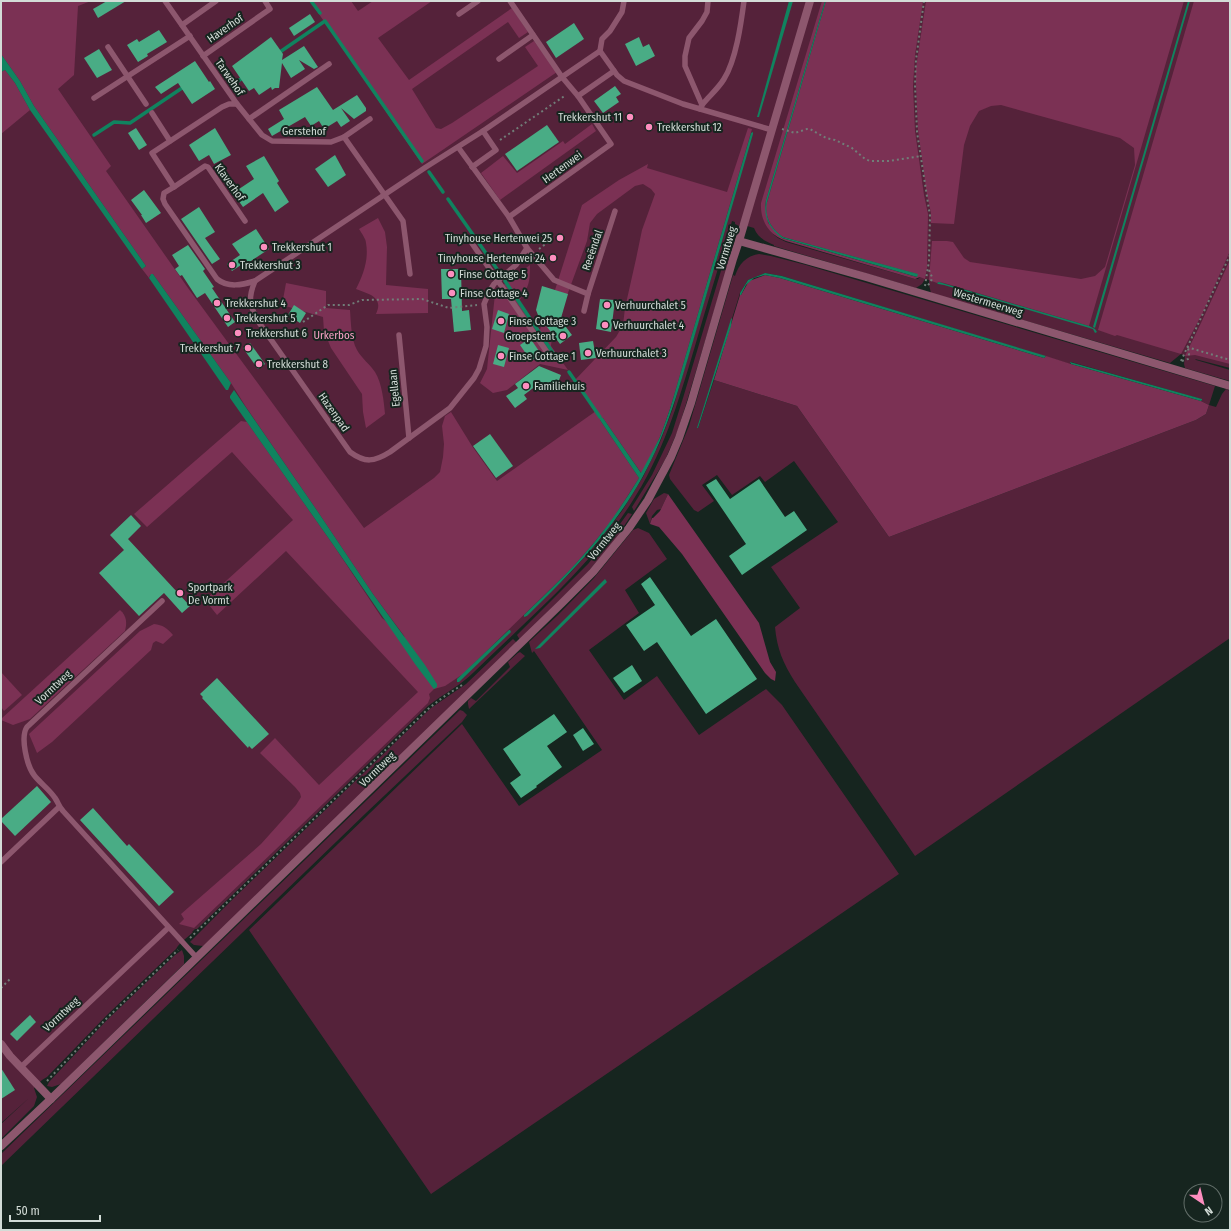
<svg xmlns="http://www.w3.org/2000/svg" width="1231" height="1231" font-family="'Fira Sans Condensed',sans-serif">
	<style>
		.green { fill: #55223a; fill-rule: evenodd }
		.forest { fill: #7b3154 }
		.water { fill: #10835f }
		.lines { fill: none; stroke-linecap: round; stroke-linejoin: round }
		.stream { stroke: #10835f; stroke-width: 3.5 }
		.building { fill: #49ac85 }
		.path { stroke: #717d78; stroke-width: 2; stroke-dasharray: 2 3; stroke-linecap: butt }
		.lane { stroke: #8d576e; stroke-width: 5.5 }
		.street { stroke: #8d576e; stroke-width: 8 }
		.poi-dot { fill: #fd8ebf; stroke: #16251f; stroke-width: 1.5 }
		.labels { text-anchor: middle; stroke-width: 4; stroke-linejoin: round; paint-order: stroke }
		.street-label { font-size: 11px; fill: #d3dcd7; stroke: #16251f }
		.poi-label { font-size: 11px; fill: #d3dcd7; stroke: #16251f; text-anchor: start }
		.park-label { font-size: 11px; fill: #faa3c7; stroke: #16251f }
	</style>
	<rect width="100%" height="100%" fill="#16251f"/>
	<g class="green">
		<path d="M1,1H1230V368L1195,359L1196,360L1230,370V381L1185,368L1184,364L1185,356L1181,354L1170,363L931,293L929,285V280L925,279L922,284L916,288L774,246V245C765,241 758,238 754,228L740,224L739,226L735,224V222L732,221C720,263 707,304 695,346C678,403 663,455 630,505C588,569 528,619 474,672C460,686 443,694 428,706L197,929H195L192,932H193C187,938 180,942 176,949L107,1015L47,1077L42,1080L34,1088L37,1097L34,1106L1,1139V1124L29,1098L1,1123ZM728,220L673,408L660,442L643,477L622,511L598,542L571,572L525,618L598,541L642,477L663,429L687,357ZM773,234L920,277L918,279H915L786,242L778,238Z"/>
		<polygon points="726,254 731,255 693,381 678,430 665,460 634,511 632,507 652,475 672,433 683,398"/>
		<path d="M759,254L771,256L806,265L1215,386L1209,405L1216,407L1222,394L1226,389L1230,391V638L915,856L795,682C783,663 777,649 775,627L800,608L771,567L838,522L794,461L765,482L760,476L732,495L717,475L702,485L714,501L698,512L694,510L673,483L670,479L669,475L689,426L733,275L735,276C739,264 746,256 759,254ZM765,273L782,276L1070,364L1071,362L1201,399L1202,400L1201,401L1209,405L1206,414L1196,420L889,537L797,406L714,380L698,428V427L740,293L748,280Z"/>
		<polygon points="664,493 668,494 661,509 657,510 652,516 650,524 646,513 654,499"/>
		<polygon points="628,513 632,514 616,538 588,572 520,640 517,635 588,564 612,535"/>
		<polygon points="638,528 649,533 667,559 625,590 639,613 589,650 624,700 657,676 699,735 766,689 782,705 899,874 431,1194 249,930 462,724 519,806 602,750 534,651 532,653 529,642 558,615 594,578 633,530"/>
		<polygon points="513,639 517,643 209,941 203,946 194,945 190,942 236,896 431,708 466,684"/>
		<polygon points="520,652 525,656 469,709 468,704 468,701 471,698 476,701 510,667 508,662 518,653"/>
		<polygon points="460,710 463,711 467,715 462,722 366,813 1,1166 1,1154"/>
		<polygon points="182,950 184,956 184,964 61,1084 52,1087 47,1086 49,1082 106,1021 175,955"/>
	</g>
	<g class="forest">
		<path d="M1,1H91L78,6L74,75L58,89L111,166L106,171L188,288L364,528L434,478L440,472L443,457L444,444L442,426L445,416L451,412L472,446L497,481L596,411L575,380L616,337L623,325L625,308L636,259L642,230L655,194L651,189L643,184L635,186L597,214L590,223L587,241L565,301L553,327L551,346L568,370L540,364L507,390L493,393L480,383L487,369L495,294L498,289L530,265C530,282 529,287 519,301L540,330L543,318L555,290L582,205L619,180L648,164L647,168L727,192L748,128L752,129L670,409L660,437L642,474L603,418H600V420L639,478L612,520L592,545L571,569L463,674L445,686L434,689L429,694L430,698L428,703L194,928L179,924L184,919L181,914L261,844L296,805L301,797L300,793L295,787L260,753L275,738L319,785L418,692L286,551L217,615L205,600L293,520L232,452L147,527L134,514L241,421L247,422L334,546L382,618L405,637L373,594L316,509L246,407L231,383L153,274L150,275L149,278L142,269L146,266L34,106L20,81L1,54Z"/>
		<polygon points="310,1 351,1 358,11 373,1 432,1 378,38 409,80 512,8 528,32 519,38 508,22 412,89 436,128 441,129 452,123 538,66 525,47 534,41 557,72 422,164"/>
		<path d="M822,1H825L766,200L765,205L768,223L782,238L917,277V274L783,237C772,229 766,220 766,206L826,1H923L915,55L913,86L915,131L924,195L928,214L927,268L925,279L920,277L915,279L786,241C769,235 760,221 761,203Z"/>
		<polygon points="926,1 1184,1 1089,326 944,283 939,282 937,283 929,280 932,241 947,241 953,242 964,258 970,262 1081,279 1095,276 1105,267 1135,165 1134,148 1120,138 1001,105 991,106 979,111 970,126 964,145 954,224 931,223 931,213 927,195 918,130 916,85 916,68"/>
		<polygon points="1194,1 1230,1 1230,251 1203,312 1181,354 1117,335 1115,336 1098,330"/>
		<polygon points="5,70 15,83 30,110 1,134 1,72"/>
		<polygon points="592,124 596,131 500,200 481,173 503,156 517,173 563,141 565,144"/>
		<path d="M378,218L385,232L387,247L386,285L428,289V313L376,314C384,297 369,294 356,289C363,275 369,260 366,243C366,239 362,234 359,229Z"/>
		<polygon points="1230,260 1230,364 1195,355 1185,356 1201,323"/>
		<polygon points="765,275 780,278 1044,358 1046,356 1071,364 1201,401 1209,405 1206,414 1196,420 889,537 797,406 714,380 740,295 741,295 749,281"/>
		<path d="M286,283L326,291V308L350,310C351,323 351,339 357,350C362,359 370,364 375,372C382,383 384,402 385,414L366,428L363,412L362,394L331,348L324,331L323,317L282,305Z"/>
		<polygon points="668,494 759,623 770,662 776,672 775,681 771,679 765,673 682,554 659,527 650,524 652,518 653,518 660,511"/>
		<path d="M120,610C127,616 127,623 125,631L30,719L13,725L1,720V719Z"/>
		<path d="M154,624C163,625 167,628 173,635L163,644L156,641L153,643L151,650L52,742L37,753L29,734L140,631Z"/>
		<polygon points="1,672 22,695 4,711 1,707"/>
	</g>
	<g class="water">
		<polygon points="789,1 793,1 759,117 757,117"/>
		<path d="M825,1H826L767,202C764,217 771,229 783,237L918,274L917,277L782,238C769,228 763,217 766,200Z"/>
		<polygon points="1188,1 1190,1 1095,328 1093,327"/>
		<polygon points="1,54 20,81 34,106 146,266 142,269 30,110 15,83 5,70 1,72"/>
		<path d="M753,132V134C734,200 715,265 696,331C681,381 668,432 642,478C612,532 570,574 527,616L524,617V615C548,592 572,569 593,544C610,523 625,501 639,478L600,420V417L603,418L641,473L660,437L670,409L751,133Z"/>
		<polygon points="765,273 782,276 1046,356 1044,358 780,278 765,275 754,278 746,285 741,295 740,295 740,293 748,280"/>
		<polygon points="151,274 153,274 231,383 228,390 226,390 149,278"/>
		<polygon points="939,282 1089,326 1095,329 1097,332 1095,333 1093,329 944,285 938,284 937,283"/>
		<polygon points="732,318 731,326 698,428 697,428 731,319"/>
		<polygon points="1070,362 1202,399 1202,400 1201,401 1071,364"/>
		<polygon points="234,390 316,509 373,594 425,665 437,684 437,687 434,689 433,688 415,664 334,546 230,398 230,396"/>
		<polygon points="605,579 607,582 540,648 535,649"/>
		<polygon points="509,630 510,630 511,632 459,682 457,682 457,679"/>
	</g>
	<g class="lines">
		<g class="stream">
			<polyline points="311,1 320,13"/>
			<polyline points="277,54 325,21 422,161"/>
			<polyline points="232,85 244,77"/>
			<polyline points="94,135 114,122 130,123 185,86"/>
			<polyline points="429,172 443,192"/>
			<polyline points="448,199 497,269"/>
			<polyline points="505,281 553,353"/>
			<polyline points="569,372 600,417"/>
		</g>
	</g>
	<g class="building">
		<polygon points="107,1 126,1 98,18 93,9"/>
		<polygon points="310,14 315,22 294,36 289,28"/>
		<polygon points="574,23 584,39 556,58 546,42"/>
		<polygon points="159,30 167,42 147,54 148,56 138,62 127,45 137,39 139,42"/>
		<polygon points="271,37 283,54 282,60 304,46 318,67 314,69 299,60 305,69 291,78 282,63 279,88 275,88 272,90 271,87 259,95 254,88 249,91 232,66"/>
		<polygon points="639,37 643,47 649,44 655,56 636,66 625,44"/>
		<polygon points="99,49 112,70 97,78 84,58"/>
		<polygon points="195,61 209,82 210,81 215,89 192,104 178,83 161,94 155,87"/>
		<polygon points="615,86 621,94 616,97 619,102 603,113 594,101"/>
		<polygon points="317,87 333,110 357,95 366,108 366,111 354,119 341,108 350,121 341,127 337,121 324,129 319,121 311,126 305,117 272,136 268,129 284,119 279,110"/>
		<polygon points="547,125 559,142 517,171 505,154"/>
		<polygon points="136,128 147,145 139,150 128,133"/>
		<polygon points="215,128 231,155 214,164 209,155 199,161 189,145"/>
		<polygon points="335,155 346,175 328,187 315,169"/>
		<polygon points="264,156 279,181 277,183 289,202 275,212 263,193 243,207 233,193 254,179 246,166"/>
		<polygon points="144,190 161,213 146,223 141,215 142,215 131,200"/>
		<polygon points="199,207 215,232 205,238 220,259 212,264 181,219"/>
		<polygon points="256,229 269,249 248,263 247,261 232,271 227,264 240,255 232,244"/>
		<polygon points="188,245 205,269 203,271 214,287 212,288 235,322 228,327 205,293 197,298 182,275 180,276 175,269 179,266 172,255"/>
		<polygon points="441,269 461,269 462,311 469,310 471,330 454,332 451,299 442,299"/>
		<polygon points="542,286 568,294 561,318 564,322 563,323 572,335 560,344 538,315 536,310"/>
		<polygon points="600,299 615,300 611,332 596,329"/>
		<polygon points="294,305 306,313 300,323 288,315"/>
		<polygon points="498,310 509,314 504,333 492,329"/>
		<polygon points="530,338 541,354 531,361 520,345"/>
		<polygon points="593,341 596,358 581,360 579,343"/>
		<polygon points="250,343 265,364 258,369 243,348"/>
		<polygon points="498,345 509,348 504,367 493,364"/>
		<polygon points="539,366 561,375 556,388 541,382 524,395 527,399 515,408 506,396 518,388 515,384"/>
		<polygon points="490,434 513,466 496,478 473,446"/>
		<polygon points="716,479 730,499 759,479 785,517 794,511 807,530 742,575 729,556 746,544 706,485"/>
		<polygon points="131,515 141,526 128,539 190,606 182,613 164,593 139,616 99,573 124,550 110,535"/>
		<polygon points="650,577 691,636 716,619 757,679 706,714 657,642 644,651 626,625 655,605 641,584"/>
		<polygon points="632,665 642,681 624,693 613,678"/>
		<polygon points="217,678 269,734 252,749 249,746 248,748 202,698 203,697 200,694"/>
		<polygon points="554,714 567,732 547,746 562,767 536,786 537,787 521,798 510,783 521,775 503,749"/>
		<polygon points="583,728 594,744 583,751 573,735"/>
		<polygon points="37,786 51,802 15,836 1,821 1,819"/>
		<polygon points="93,808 127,846 129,844 174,892 159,906 80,820"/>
		<polygon points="30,1015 36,1022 17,1041 10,1034"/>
		<polygon points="1,1068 15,1090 1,1099"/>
	</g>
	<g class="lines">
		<g class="path">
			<polyline points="924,1 916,60 915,85 917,132 930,216 929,261 925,286"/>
			<polyline points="782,129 795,133 807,129 810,129 826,138 835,140 852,148 865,159 870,161 889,161 921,156"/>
			<polyline points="500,140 566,95"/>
			<polyline points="539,249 551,240"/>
			<polyline points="928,285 931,282 932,277 929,270"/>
			<polyline points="303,322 328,305 349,305 362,300 422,299 449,308 477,305"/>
			<polyline points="1187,347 1230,360"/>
			<polyline points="1181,361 1230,255"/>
			<polyline points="1182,361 1188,359 1189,354 1188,348"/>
			<polyline points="190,938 428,709 442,698 462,685"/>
			<polyline points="1,988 11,978"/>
			<polyline points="47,1081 106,1019 178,950"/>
		</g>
		<g class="lane">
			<path d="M165,1L237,104H229L222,107L152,153L174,187L164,193L163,199L165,204L217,279C228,288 242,285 255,281"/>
			<polyline points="510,1 562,77 578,96"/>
			<polyline points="459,14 478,1"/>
			<polyline points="182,25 216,1"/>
			<polyline points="108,47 146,104"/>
			<polyline points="600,51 602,39 610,31 622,12 624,1"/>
			<polyline points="203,56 270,9 265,1"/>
			<polyline points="499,59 533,35"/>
			<polyline points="94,98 190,36"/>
			<polyline points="237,104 262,135 272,141 331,142 344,137 403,221 410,274"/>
			<polyline points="702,105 685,66 685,56 689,38 702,21 707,12 708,1"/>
			<path d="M700,109L702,105C709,96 718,89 724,79C736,60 741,24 744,1"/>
			<polyline points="152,113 170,141"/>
			<polyline points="249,119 329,64"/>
			<polyline points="344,137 370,119"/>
			<path d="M458,147L509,217L527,248L516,265L494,284L489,292L484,304L487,327L486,346L479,369L474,378L450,408L390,452C374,462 365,463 350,452L260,324C250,307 247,300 255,281L426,167L483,131L600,51L617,75L624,81L683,104L772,130"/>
			<polyline points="472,167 496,150 483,131"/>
			<polyline points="174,187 202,168 205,166 208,167 245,221"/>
			<polyline points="509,217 611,144 578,96 614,71"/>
			<polyline points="469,239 549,355"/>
			<polyline points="527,248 554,280 588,294 615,211"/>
			<polyline points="584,311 588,294"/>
			<polyline points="399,335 409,438"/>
			<path d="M162,601L27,727C20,737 27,766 34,775C40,783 49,789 55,798C58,802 59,807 63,811L197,958"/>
			<polyline points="1,862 59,807"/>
			<polyline points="21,1067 168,928"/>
		</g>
		<g class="street">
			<polyline points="739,241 866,277 1230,386"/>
			<polyline points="1,1044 10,1056 51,1099"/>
			<polyline points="1,1146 51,1099 561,604 593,572 629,528 648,500 671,457 679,438 691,403 733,259 739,241 810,1"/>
		</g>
	</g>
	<g class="poi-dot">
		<circle cx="630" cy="117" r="4"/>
		<circle cx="649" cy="127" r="4"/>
		<circle cx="560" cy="238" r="4"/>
		<circle cx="264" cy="247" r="4"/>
		<circle cx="553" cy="258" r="4"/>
		<circle cx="232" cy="265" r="4"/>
		<circle cx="451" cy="274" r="4"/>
		<circle cx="452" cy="293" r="4"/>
		<circle cx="217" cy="303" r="4"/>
		<circle cx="607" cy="305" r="4"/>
		<circle cx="227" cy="318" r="4"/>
		<circle cx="501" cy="321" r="4"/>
		<circle cx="605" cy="325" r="4"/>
		<circle cx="238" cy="333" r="4"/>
		<circle cx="563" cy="336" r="4"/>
		<circle cx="248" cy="348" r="4"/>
		<circle cx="588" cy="353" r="4"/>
		<circle cx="501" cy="356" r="4"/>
		<circle cx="259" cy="364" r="4"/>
		<circle cx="526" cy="386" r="4"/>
		<circle cx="180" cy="593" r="4"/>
	</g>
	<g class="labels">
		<g class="street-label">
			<text transform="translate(225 28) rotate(-35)" y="4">Haverhof</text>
			<text transform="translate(230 77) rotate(55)" y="4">Tarwehof</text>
			<text x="304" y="135">Gerstehof</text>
			<text transform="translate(562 167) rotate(-36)" y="4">Hertenwei</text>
			<text transform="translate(230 182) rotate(54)" y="4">Klaverhof</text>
			<text transform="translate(726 248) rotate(-73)" y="4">Vormtweg</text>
			<text transform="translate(592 250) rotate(-71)" y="4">Reeëndal</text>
			<text transform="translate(988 302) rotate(17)" y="4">Westermeerweg</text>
			<text transform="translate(394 388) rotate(-95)" y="4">Egellaan</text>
			<text transform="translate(334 412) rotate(55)" y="4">Hazenpad</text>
			<text transform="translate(604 541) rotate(-51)" y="4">Vormtweg</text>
			<text transform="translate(53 687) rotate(-43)" y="4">Vormtweg</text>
			<text transform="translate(377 769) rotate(-44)" y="4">Vormtweg</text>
			<text transform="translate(61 1014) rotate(-43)" y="4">Vormtweg</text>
		</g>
		<g class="poi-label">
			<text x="622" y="121" text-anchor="end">Trekkershut 11</text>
			<text x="657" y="131">Trekkershut 12</text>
			<text x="552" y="242" text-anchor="end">Tinyhouse Hertenwei 25</text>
			<text x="272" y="251">Trekkershut 1</text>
			<text x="545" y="262" text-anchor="end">Tinyhouse Hertenwei 24</text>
			<text x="240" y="269">Trekkershut 3</text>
			<text x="459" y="278">Finse Cottage 5</text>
			<text x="460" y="297">Finse Cottage 4</text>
			<text x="225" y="307">Trekkershut 4</text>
			<text x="615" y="309">Verhuurchalet 5</text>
			<text x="235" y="322">Trekkershut 5</text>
			<text x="509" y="325">Finse Cottage 3</text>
			<text x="613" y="329">Verhuurchalet 4</text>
			<text x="246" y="337">Trekkershut 6</text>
			<text x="555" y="340" text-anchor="end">Groepstent</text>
			<text x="240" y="352" text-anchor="end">Trekkershut 7</text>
			<text x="596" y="357">Verhuurchalet 3</text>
			<text x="509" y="360">Finse Cottage 1</text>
			<text x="267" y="368">Trekkershut 8</text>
			<text x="534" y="390">Familiehuis</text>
			<text x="188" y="591">Sportpark<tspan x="188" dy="13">De Vormt</tspan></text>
		</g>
		<g class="park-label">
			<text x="334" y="339">Urkerbos</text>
		</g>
	</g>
	<rect width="1231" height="1231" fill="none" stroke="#d3dcd7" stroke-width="4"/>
	<g transform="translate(1203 1203) rotate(145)"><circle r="19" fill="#16251f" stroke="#626e69"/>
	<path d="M0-3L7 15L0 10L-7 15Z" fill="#fd8ebf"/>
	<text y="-6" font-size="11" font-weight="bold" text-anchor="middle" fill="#d3dcd7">N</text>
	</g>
	<path d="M10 1215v6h90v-6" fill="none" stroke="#d3dcd7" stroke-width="2"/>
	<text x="16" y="1215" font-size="12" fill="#d3dcd7" stroke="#16251f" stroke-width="3" paint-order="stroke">50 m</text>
</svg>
